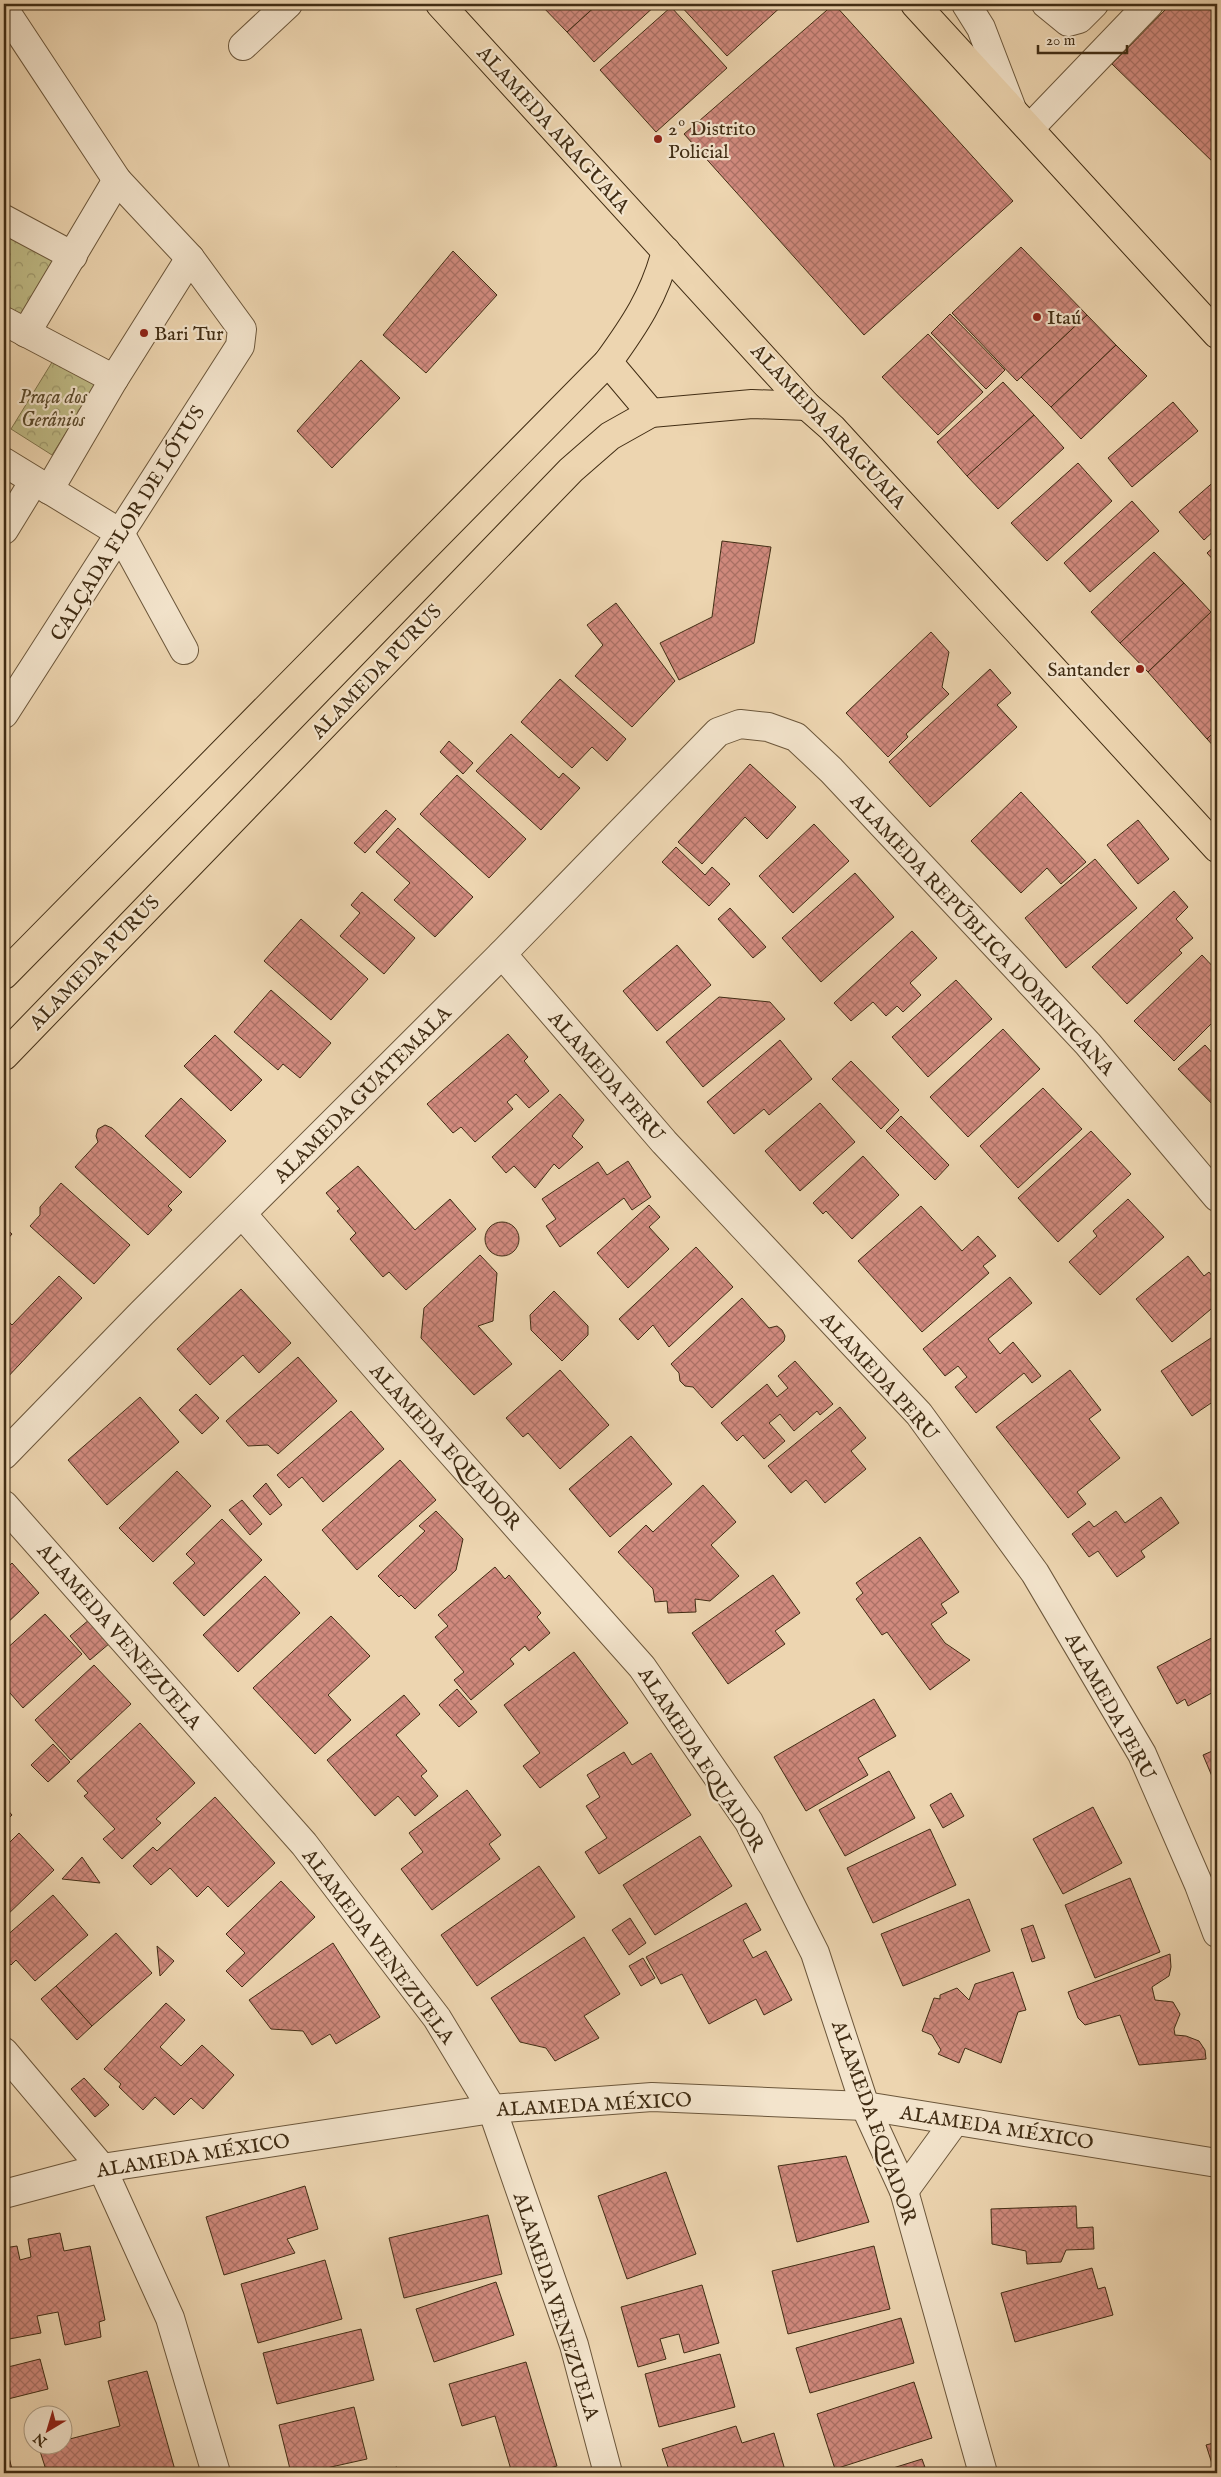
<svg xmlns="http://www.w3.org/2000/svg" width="1221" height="2477" font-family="'IM FELL English',serif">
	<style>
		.park { fill: url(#park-crowns); stroke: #80744d }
		.building { fill: url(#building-cross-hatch); stroke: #412d14 }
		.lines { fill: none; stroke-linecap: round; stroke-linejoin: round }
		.minor-casing { stroke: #6c573b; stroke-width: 30 }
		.major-casing { stroke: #412d14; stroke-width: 30 }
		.minor { stroke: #f3e4cc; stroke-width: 28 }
		.major { stroke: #edd5b0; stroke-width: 28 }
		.poi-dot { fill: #8f2418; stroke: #f3e4cc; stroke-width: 2 }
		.labels { text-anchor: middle; stroke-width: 4.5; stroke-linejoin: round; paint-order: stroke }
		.poi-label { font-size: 20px; fill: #412d14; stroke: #f3e4cc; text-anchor: start }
		.street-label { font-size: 20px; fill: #412d14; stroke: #f3e4cc }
		.park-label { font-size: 20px; font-style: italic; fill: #5a492b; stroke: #f3e4cc }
	</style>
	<defs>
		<pattern id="park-crowns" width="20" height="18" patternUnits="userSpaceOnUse" patternTransform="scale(1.25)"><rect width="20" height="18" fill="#bfbb86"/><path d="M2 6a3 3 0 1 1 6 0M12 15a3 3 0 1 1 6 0" fill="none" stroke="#9d986c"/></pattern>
		<pattern id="building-cross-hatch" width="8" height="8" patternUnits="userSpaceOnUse" patternTransform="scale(1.25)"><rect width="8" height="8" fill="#d18a7e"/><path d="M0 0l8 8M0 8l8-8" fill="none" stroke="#ab7166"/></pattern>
	</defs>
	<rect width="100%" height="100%" fill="#edd5b0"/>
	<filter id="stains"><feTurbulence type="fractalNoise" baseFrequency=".004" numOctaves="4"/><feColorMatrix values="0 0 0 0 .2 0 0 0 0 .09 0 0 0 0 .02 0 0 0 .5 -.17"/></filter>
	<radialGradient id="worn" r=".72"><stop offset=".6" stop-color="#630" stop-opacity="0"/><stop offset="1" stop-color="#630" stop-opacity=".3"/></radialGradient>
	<g class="park">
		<polygon points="4,230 56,261 22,318 4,307"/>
		<polygon points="54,359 96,385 52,455 11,429"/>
	</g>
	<g class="building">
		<polygon points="540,4 598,4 567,32"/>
		<polygon points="598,4 657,4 594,62 567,32"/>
		<polygon points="679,4 784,4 727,56"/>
		<polygon points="834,4 1013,201 864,335 684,134"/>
		<polygon points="1171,4 1217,4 1217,166 1112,64"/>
		<polygon points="671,7 727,68 656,132 600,70"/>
		<polygon points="1021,247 1087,315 1017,381 952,313"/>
		<polygon points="453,251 497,295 426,373 383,335"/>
		<polygon points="950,314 1005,370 986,389 931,333"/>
		<polygon points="1087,315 1116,345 1051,407 1021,377"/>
		<polygon points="928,334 983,392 938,435 882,377"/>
		<polygon points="1116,345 1147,376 1081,439 1051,407"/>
		<polygon points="361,360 400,398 332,468 297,431"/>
		<polygon points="1003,382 1034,415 967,476 937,442"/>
		<polygon points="1173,402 1198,431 1132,487 1108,458"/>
		<polygon points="1034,415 1064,448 998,509 967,476"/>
		<polygon points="1078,463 1112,501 1047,561 1011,523"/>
		<polygon points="1217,479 1217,528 1204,540 1179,512"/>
		<polygon points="1132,501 1159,531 1090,592 1064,563"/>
		<polygon points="722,541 771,547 754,643 679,680 660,643 712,617"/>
		<polygon points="1217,544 1217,564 1207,553"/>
		<polygon points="1154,552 1184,583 1120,643 1091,612"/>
		<polygon points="1184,583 1211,612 1148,672 1120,643"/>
		<polygon points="616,603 675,681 632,727 575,676 603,645 587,625"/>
		<polygon points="1211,612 1217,619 1217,729 1207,739 1148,672"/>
		<polygon points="931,632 949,652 942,687 949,694 906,734 908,737 888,757 846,713"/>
		<polygon points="990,669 1011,693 997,705 1017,727 930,807 889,762"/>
		<polygon points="560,679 626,739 607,761 592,747 572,768 521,722"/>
		<polygon points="1217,729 1217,750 1207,739"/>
		<polygon points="511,734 559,778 563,773 580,788 541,830 476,771"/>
		<polygon points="449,741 473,763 463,774 440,752"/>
		<polygon points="750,764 796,807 767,839 745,817 702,864 678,842"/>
		<polygon points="457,775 526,839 489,878 420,814"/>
		<polygon points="1021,792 1086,862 1061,884 1047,868 1021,893 971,841"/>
		<polygon points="386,810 396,819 365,853 354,843"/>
		<polygon points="1138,820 1169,859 1138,884 1107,845"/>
		<polygon points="814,824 849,861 793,913 759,876"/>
		<polygon points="398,828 473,897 435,937 394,900 410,883 376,852"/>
		<polygon points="676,847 705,875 712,867 730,884 709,906 662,862"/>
		<polygon points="1095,859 1137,908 1066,968 1025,918"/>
		<polygon points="855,873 894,917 821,982 782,938"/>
		<polygon points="1174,891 1188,907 1176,919 1193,938 1179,950 1182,953 1127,1004 1092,967"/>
		<polygon points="362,892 415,938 384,974 340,936 360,913 351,905"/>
		<polygon points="730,908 766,947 753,958 718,919"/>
		<polygon points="301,919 368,979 331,1020 264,961"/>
		<polygon points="912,931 937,958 910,983 921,995 903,1012 897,1006 886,1016 873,1002 851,1021 834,1003"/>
		<polygon points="677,945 711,985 657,1031 623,991"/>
		<polygon points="1202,955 1217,971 1217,1018 1174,1061 1134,1021"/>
		<polygon points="956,980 992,1019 928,1077 892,1037"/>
		<polygon points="271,990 331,1043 300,1078 283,1064 278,1070 234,1032"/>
		<polygon points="719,997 770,1002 785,1019 703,1087 666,1042"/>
		<polygon points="1003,1029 1040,1069 968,1137 930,1097"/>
		<polygon points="508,1034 528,1057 524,1061 549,1091 529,1108 516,1094 507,1102 513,1109 475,1142 461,1127 453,1133 427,1104"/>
		<polygon points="215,1035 262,1080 231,1111 184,1066"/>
		<polygon points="780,1040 812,1079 769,1115 764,1109 734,1134 707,1102"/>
		<polygon points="1205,1045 1217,1058 1217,1109 1178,1069"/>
		<polygon points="851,1061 899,1110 881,1129 832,1079"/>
		<polygon points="1043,1088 1082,1129 1018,1188 980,1146"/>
		<polygon points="560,1094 584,1120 572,1136 583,1147 559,1169 554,1164 535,1188 514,1166 506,1173 492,1157"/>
		<polygon points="181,1098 226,1141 190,1178 145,1136"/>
		<polygon points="820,1103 855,1142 800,1191 765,1151"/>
		<polygon points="901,1116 949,1165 935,1180 886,1131"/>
		<polygon points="105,1125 112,1128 182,1192 168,1206 172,1210 148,1235 75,1167 98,1142 96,1136 98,1129"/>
		<polygon points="1091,1131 1131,1174 1058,1242 1018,1198"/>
		<polygon points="863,1156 899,1195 852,1239 826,1211 823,1214 813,1203"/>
		<polygon points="628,1161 651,1197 632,1210 624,1198 560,1247 546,1226 556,1219 542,1199 598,1162 607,1175"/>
		<polygon points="358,1166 415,1230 450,1199 476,1229 406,1290 389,1272 383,1277 350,1239 356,1233 337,1211 340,1209 326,1193"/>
		<polygon points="61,1183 130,1245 94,1284 30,1226 40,1215 40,1207"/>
		<polygon points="1128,1199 1164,1237 1100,1295 1069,1262 1097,1236 1093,1231"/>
		<polygon points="649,1205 660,1217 649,1227 669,1249 628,1288 597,1253"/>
		<polygon points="921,1206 962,1251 978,1236 996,1256 983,1266 989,1273 922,1332 858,1261"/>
		<circle cx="502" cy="1239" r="17"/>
		<polygon points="4,1227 12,1234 4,1243"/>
		<polygon points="696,1247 733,1287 669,1347 653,1325 638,1340 619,1319"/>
		<polygon points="480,1255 497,1273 493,1321 478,1326 512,1364 474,1395 421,1338 424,1308"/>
		<polygon points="1188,1256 1204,1276 1209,1272 1217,1282 1217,1304 1172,1342 1136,1299"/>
		<polygon points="59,1276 82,1298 4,1381 4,1317 12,1325"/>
		<polygon points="1010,1277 1032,1303 988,1339 1000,1354 1013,1342 1041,1376 1032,1383 1024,1373 976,1413 955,1387 967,1377 958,1366 945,1376 923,1349"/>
		<polygon points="241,1289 291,1343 259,1373 243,1355 210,1385 177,1349"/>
		<polygon points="554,1291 588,1326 588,1335 562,1361 531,1330 530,1315"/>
		<polygon points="742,1298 769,1328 777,1326 782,1330 785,1336 784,1341 712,1408 693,1387 685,1386 680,1381 679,1373 671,1364"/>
		<polygon points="1217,1334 1217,1399 1192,1416 1161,1371"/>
		<polygon points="298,1357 337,1401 278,1454 268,1445 248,1446 226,1421"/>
		<polygon points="795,1361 833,1404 820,1415 817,1411 794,1431 780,1414 769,1423 785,1441 764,1459 743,1435 737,1441 721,1423 767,1384 777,1397 788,1388 778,1376"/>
		<polygon points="560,1370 609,1425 560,1469 528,1433 523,1437 506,1418"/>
		<polygon points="1070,1370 1101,1410 1089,1419 1120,1458 1077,1492 1086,1504 1068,1518 996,1427"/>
		<polygon points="196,1394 219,1418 202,1434 179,1410"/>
		<polygon points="140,1397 179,1442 107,1505 68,1460"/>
		<polygon points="840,1407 866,1438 851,1451 866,1469 825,1503 806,1480 791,1493 768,1466"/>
		<polygon points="351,1411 384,1449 323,1502 302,1477 289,1488 277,1475"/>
		<polygon points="631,1436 672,1484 610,1537 569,1489"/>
		<polygon points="400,1460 436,1500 357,1570 322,1530"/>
		<polygon points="177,1471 211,1506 153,1562 119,1528"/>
		<polygon points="266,1483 282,1505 270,1515 253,1496"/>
		<polygon points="703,1485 736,1522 711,1545 739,1576 710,1601 695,1599 696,1612 668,1613 667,1601 655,1602 653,1589 618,1552 646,1525 653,1532"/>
		<polygon points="1161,1497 1179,1523 1141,1551 1145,1557 1117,1577 1098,1551 1089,1557 1072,1534 1089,1521 1094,1527 1116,1511 1125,1523"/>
		<polygon points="242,1500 262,1524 250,1535 229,1510"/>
		<polygon points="436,1511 463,1539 456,1570 415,1609 401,1595 399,1597 378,1576 425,1531 419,1526"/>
		<polygon points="222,1519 262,1560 204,1616 173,1583 195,1563 186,1554"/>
		<polygon points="920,1537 959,1592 941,1604 947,1613 931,1624 945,1643 970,1660 930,1690 887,1632 882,1635 856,1599 863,1593 856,1583"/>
		<polygon points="12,1563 39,1593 4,1626 4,1571"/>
		<polygon points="495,1567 505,1579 509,1575 541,1613 537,1617 550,1633 529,1651 525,1646 510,1659 514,1664 471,1700 454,1680 464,1672 435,1637 448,1626 438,1615"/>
		<polygon points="773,1575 800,1613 775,1631 785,1644 728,1684 692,1633"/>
		<polygon points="265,1576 300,1613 238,1672 203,1635"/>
		<polygon points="45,1614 82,1654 23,1708 4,1686 4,1651"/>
		<polygon points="331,1616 370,1656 328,1695 351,1720 315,1754 253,1688"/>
		<polygon points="90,1619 110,1643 90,1660 70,1636"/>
		<polygon points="1217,1635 1217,1690 1188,1706 1185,1699 1177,1704 1157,1667"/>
		<polygon points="574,1652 628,1723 540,1788 523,1766 540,1753 504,1705"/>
		<polygon points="94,1665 131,1704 71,1760 35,1720"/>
		<polygon points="457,1689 477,1712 459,1727 439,1705"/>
		<polygon points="404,1695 420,1714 396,1735 427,1771 421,1776 438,1796 415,1816 398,1796 375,1816 327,1760"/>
		<polygon points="874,1699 896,1736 858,1758 868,1775 806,1811 774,1757"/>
		<polygon points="140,1723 195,1783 156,1819 161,1823 122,1859 103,1839 115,1829 84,1796 88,1793 77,1781"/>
		<polygon points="53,1744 70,1762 48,1782 31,1765"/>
		<polygon points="1217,1749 1217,1780 1214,1781 1203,1755"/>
		<polygon points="624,1752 632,1765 651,1753 691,1815 599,1874 585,1852 607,1838 586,1806 600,1797 587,1775"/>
		<polygon points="889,1771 915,1818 845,1856 819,1810"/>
		<polygon points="467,1790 501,1835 489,1844 500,1859 432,1910 401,1869 423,1852 409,1833"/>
		<polygon points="951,1793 964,1816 943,1828 930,1805"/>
		<polygon points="215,1797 275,1863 228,1907 208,1886 197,1897 170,1868 151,1885 133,1866 153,1847 157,1851"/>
		<polygon points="4,1806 12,1815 4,1823"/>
		<polygon points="1093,1807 1122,1863 1063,1894 1033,1839"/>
		<polygon points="930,1829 956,1885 873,1923 847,1868"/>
		<polygon points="19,1833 54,1870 4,1918 4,1848"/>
		<polygon points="700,1836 732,1886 655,1935 623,1885"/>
		<polygon points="82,1857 100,1883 62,1879"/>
		<polygon points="539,1866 575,1917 477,1986 441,1935"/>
		<polygon points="1130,1878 1160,1952 1095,1978 1065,1905"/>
		<polygon points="281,1881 315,1917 242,1987 226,1971 245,1953 226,1934"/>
		<polygon points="53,1895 88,1935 35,1981 16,1960 11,1965 4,1958 4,1938"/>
		<polygon points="969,1899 990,1951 903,1986 881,1934"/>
		<polygon points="746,1903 761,1930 743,1940 753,1958 766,1951 792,2000 764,2015 756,1999 709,2024 682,1974 661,1984 646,1957"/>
		<polygon points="630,1918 646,1943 629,1955 612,1930"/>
		<polygon points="1033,1925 1045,1958 1032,1962 1021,1929"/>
		<polygon points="116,1933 152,1973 92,2026 56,1986"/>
		<polygon points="584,1937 620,1994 584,2016 599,2038 555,2061 546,2048 520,2042 491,1998"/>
		<polygon points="333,1943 380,2017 336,2044 330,2034 312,2045 303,2031 271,2029 249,2000"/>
		<polygon points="157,1946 174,1961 160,1976"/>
		<polygon points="1170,1954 1171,1967 1169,1976 1152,1987 1155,2000 1173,2002 1180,2014 1174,2029 1175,2035 1186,2036 1199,2041 1205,2050 1206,2059 1139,2065 1120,2015 1085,2025 1078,2018 1068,1992"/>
		<polygon points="643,1958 655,1978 641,1986 629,1966"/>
		<polygon points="1013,1972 1026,2010 1018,2012 1001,2063 965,2048 959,2063 938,2054 941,2050 932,2035 922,2031 934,1998 940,1999 940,1995 957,1988 969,2000 975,1984"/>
		<polygon points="56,1986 92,2026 77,2040 41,1999"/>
		<polygon points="166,2003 185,2020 160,2047 181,2066 202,2045 234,2075 203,2109 191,2098 174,2115 155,2097 143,2110 119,2087 121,2084 104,2069"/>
		<polygon points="84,2078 109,2105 95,2117 71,2089"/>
		<polygon points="846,2156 869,2222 797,2242 778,2166"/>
		<polygon points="666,2172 696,2254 627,2279 598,2196"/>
		<polygon points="305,2186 318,2229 287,2239 295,2253 224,2275 206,2217"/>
		<polygon points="1076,2206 1077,2228 1093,2227 1094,2249 1066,2250 1061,2262 1027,2264 1026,2251 992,2244 991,2209"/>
		<polygon points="488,2215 502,2274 404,2298 389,2238"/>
		<polygon points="60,2233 64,2251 90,2246 105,2320 99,2322 101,2337 65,2345 58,2312 37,2316 41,2333 4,2340 4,2248 17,2246 20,2260 31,2257 28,2239"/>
		<polygon points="874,2246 890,2309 788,2334 772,2271"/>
		<polygon points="325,2260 342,2319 258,2343 241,2284"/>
		<polygon points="1092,2268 1098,2289 1105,2287 1113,2315 1015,2342 1001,2293"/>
		<polygon points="496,2282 514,2335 434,2362 416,2309"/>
		<polygon points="702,2285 719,2343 684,2353 679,2334 660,2339 666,2359 638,2367 621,2307"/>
		<polygon points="901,2318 914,2363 810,2393 796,2348"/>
		<polygon points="361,2329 374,2380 277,2404 263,2353"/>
		<polygon points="720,2354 735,2407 659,2427 645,2374"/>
		<polygon points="40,2359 48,2389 4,2400 4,2368"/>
		<polygon points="526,2362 557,2466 532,2473 512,2473 495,2416 462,2426 449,2384"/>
		<polygon points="147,2371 175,2470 164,2473 47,2473 39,2448 62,2444 62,2441 120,2426 108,2381"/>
		<polygon points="914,2382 932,2438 835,2469 817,2414"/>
		<polygon points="354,2407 367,2459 304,2473 291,2473 279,2425"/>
		<polygon points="736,2426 742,2443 774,2433 785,2470 776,2473 670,2473 662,2449"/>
		<polygon points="4,2438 13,2473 4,2473"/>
		<polygon points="1217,2442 1217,2473 1215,2473 1206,2445"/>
		<polygon points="922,2459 927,2473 877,2473"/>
		<polygon points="397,2467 399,2473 374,2473"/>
	</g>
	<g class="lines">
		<defs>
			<g id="minor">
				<polyline points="966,4 981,28 1012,109"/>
				<polyline points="1046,4 1068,22 1079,19 1094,4"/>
				<polyline points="4,9 117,180 190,258 242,329 240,346 4,714"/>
				<polyline points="243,46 288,4"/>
				<polyline points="1030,128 1149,4"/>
				<polyline points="4,219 73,256"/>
				<polyline points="4,321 114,379"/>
				<polyline points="26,333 117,180"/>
				<polyline points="4,462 120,533 184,650"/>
				<polyline points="49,490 114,379 190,258"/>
				<polyline points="4,530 34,481"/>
				<polyline points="502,954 664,1142 919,1414 1035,1573 1142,1754 1199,1885 1217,1933"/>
				<polyline points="243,1215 385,1378 642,1667 749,1822 815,1953 865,2106 904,2191 983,2473"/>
				<polyline points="4,1455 142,1313 502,954 718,732 740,724 768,727 796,737 831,770 1088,1044 1217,1197"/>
				<polyline points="4,1505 304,1844 437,2018 492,2109 574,2345 608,2473"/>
				<polyline points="4,2052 102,2168 170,2318 216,2473"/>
				<polyline points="904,2191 955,2121"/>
				<polyline points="4,2194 102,2168 492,2109 652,2097 865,2106 1217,2163"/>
			</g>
			<g id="major">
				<polyline points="440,4 807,406 832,428 1217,848"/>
				<polyline points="915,4 1217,334"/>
				<polyline points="608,362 651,413"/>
				<path d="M4,975L608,362C634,326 655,295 666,251"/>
				<polyline points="4,1056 571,470 610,436 651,413 752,404 807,406"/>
			</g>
		</defs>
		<use href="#minor" class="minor-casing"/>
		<use href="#major" class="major-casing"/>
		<use href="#minor" class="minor"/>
		<use href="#major" class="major"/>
	</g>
	<g class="poi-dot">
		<circle cx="658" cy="139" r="5"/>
		<circle cx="1037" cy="317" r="5"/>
		<circle cx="144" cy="333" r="5"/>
		<circle cx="1140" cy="669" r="5"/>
	</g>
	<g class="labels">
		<g class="poi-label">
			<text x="668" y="135">2º Distrito<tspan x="668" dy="23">Policial</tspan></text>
			<text x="1047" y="324">Itaú</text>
			<text x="154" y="340">Bari Tur</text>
			<text x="1130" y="676" text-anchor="end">Santander</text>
		</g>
		<g class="street-label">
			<text transform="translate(554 129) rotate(48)" y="7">ALAMEDA ARAGUAIA</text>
			<text transform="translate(829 426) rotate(47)" y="7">ALAMEDA ARAGUAIA</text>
			<text transform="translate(127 523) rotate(-58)" y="7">CALÇADA FLOR DE LÓTUS</text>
			<text transform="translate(376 671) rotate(-46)" y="7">ALAMEDA PURUS</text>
			<text transform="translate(983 934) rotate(47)" y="7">ALAMEDA REPÚBLICA DOMINICANA</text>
			<text transform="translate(94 962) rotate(-46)" y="7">ALAMEDA PURUS</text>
			<text transform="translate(607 1076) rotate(49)" y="7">ALAMEDA PERU</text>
			<text transform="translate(362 1094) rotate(-45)" y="7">ALAMEDA GUATEMALA</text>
			<text transform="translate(880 1376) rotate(48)" y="7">ALAMEDA PERU</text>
			<text transform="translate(446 1446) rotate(48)" y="7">ALAMEDA EQUADOR</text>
			<text transform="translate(120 1636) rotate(49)" y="7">ALAMEDA VENEZUELA</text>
			<text transform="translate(1111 1706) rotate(61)" y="7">ALAMEDA PERU</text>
			<text transform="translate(702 1759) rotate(57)" y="7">ALAMEDA EQUADOR</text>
			<text transform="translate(379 1946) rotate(53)" y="7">ALAMEDA VENEZUELA</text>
			<text transform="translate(594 2104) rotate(-3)" y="7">ALAMEDA MÉXICO</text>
			<text transform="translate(875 2122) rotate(70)" y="7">ALAMEDA EQUADOR</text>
			<text transform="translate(997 2127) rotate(9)" y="7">ALAMEDA MÉXICO</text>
			<text transform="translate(193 2155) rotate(-9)" y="7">ALAMEDA MÉXICO</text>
			<text transform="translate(557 2306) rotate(72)" y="7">ALAMEDA VENEZUELA</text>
		</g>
		<g class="park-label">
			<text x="53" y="403">Praça dos<tspan x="53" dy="23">Gerânios</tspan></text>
		</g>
	</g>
	<rect width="1221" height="2477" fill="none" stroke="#edd5b0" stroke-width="20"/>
	<rect x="5" y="5" width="1211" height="2467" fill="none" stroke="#412d14" stroke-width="2.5"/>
	<rect x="10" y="10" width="1201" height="2457" fill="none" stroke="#412d14"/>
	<g transform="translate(48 2430) rotate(218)"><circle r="24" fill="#f3e4cc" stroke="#ac9b82"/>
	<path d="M0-4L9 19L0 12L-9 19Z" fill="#8f2418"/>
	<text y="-8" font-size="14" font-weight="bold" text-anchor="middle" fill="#412d14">N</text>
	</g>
	<path d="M1038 45v8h89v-8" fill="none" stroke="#412d14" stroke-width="2.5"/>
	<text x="1046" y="45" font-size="15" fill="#412d14" stroke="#f3e4cc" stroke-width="4" paint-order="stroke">20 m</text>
	<rect width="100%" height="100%" filter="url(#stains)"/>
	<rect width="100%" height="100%" fill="url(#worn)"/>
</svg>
